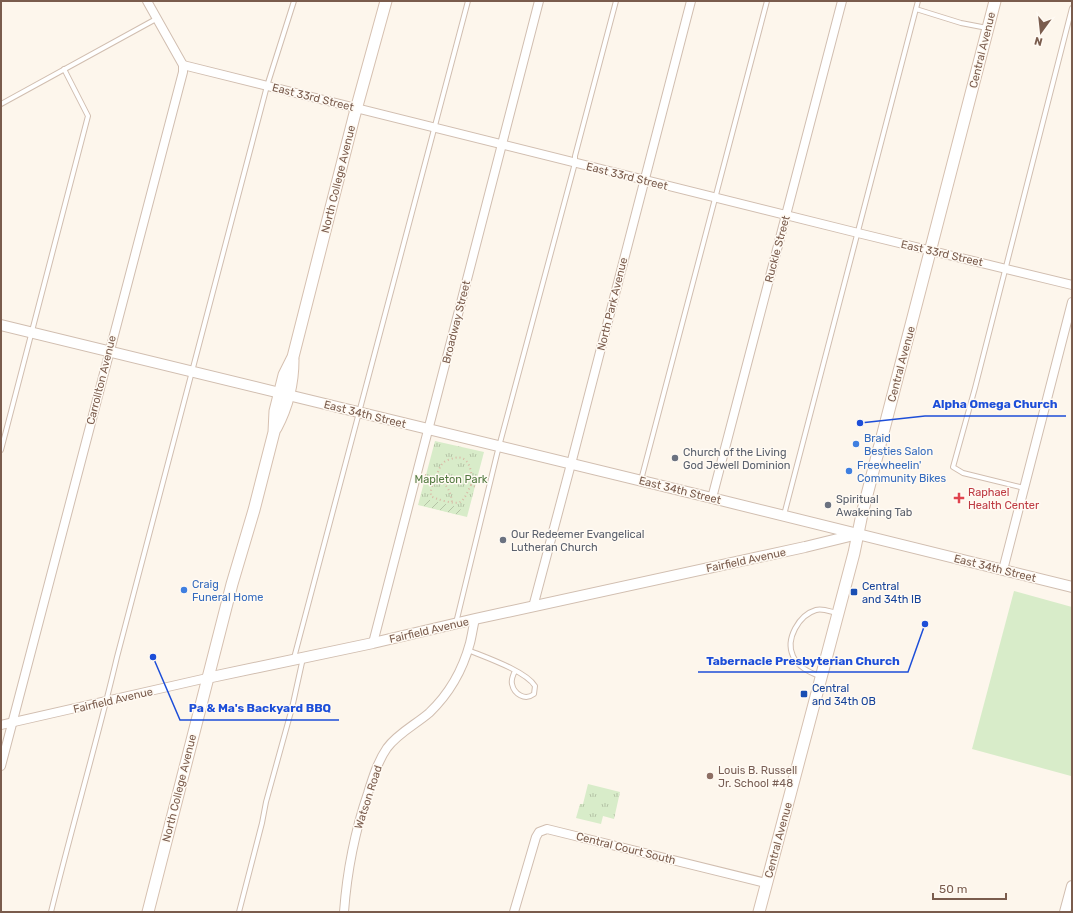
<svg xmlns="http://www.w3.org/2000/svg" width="1073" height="913" font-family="Rubik,sans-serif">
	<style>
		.grass { fill: #d8ecc9 }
		.park { fill: url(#park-tufts) }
		.garden { fill: url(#garden-furrows) }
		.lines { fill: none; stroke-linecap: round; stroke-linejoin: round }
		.service-casing { stroke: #d1beb0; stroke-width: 6 }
		.minor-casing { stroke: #d1beb0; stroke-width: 10 }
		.tertiary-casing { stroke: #d1beb0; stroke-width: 12 }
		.secondary-casing { stroke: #d6c0b0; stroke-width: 13 }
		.path { stroke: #d9b8a5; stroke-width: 2; stroke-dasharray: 1 3; stroke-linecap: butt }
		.service { stroke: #fff; stroke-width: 4 }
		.minor { stroke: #fff; stroke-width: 8 }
		.tertiary { stroke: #fff; stroke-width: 10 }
		.secondary { stroke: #fff; stroke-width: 11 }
		.shop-dot { fill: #3f7fe0; stroke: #fffaf3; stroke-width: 1.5 }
		.worship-dot { fill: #6b7280; stroke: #fffaf3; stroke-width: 1.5 }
		.health-dot { fill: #e0444e; stroke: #fffaf3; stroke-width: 1.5 }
		.transit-dot { fill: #1a4fb4; stroke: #fffaf3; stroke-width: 1.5 }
		.education-dot { fill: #8d6e63; stroke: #fffaf3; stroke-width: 1.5 }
		.labels { text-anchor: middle; stroke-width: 3; stroke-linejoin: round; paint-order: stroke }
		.street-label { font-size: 11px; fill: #7a5c4d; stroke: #fffaf3 }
		.shop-label { font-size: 11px; fill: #366cbe; stroke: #fffaf3; text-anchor: start }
		.worship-label { font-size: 11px; fill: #5b616d; stroke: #fffaf3; text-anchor: start }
		.park-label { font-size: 11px; fill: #537a41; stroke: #fffaf3 }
		.health-label { font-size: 11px; fill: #be3a42; stroke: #fffaf3; text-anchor: start }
		.transit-label { font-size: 11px; fill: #164399; stroke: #fffaf3; text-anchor: start }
		.education-label { font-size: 11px; fill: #785e54; stroke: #fffaf3; text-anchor: start }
		.leader { fill: none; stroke: #1d4ed8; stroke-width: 1.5 }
		.callout-dot { fill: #1d4ed8; stroke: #fffaf3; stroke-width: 1.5 }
		.callout-label { font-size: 12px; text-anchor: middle; font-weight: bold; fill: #1d4ed8; stroke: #fffaf3; stroke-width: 3; stroke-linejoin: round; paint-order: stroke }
	</style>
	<defs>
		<pattern id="park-tufts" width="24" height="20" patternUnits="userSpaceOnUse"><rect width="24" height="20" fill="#d8ecc9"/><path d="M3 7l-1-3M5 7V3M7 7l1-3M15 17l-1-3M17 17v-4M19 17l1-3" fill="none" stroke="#b4c2a5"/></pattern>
		<pattern id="garden-furrows" width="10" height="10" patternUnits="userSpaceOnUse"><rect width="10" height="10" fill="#d8ecc9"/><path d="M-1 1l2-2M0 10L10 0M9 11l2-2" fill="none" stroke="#b4c2a5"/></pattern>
	</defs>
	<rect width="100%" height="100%" fill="#fdf6ec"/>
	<polygon class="grass" points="1014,591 1072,607 1071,776 972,749"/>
	<g class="park">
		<polygon points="435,441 484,452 467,517 418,505"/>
		<polygon points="588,784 620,792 614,819 603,816 601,824 576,818 580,804 583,804"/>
	</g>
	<polygon class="garden" points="426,499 461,508 459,515 424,506"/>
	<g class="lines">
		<defs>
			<g id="service">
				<polyline points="916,9 961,23 987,28"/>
				<polyline points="1,104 156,19"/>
				<polyline points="1,450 88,116 64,69"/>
				<polyline points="641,480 767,1"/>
				<polyline points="1024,488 963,473 953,467 975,388 1072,8"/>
				<polyline points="784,515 918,1"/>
				<polyline points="456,623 497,454 575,163 575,156 616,1"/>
				<path d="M468,650C485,657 526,671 535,686L534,694C525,701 514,694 512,684C511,680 513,675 515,671"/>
				<polyline points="294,658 468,1"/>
				<path d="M819,676C809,672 798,667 793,656C785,639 799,615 816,610C823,608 831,612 837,613"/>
				<path d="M51,912C72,826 97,742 117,657L267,86L294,1"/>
				<polyline points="239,912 262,823 266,802 292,708 303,658"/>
			</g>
			<g id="minor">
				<polyline points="183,65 858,233 1072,285"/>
				<polyline points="712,498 842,1"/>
				<polyline points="1003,570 1072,302"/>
				<polyline points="533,607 571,464 691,1"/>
				<polyline points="373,643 539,1"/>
				<polyline points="1,725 207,678"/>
				<polyline points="1,766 183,72 183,65 147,1"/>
				<path d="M344,912C347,871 355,831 368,793C373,777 378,761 387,748C398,733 415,725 429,713C449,694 463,669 470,643C472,635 473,627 475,619"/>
				<polyline points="514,912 536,837 539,832 547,829 766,883"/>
			</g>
			<g id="tertiary">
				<polyline points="1,325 280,393"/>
				<polyline points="288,395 712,498 1072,587"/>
				<polyline points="207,678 373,643 475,619 805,547 858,534"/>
				<polyline points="1065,912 1072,886"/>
			</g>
			<g id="secondary">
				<path d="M276,428C287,407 293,384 293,360"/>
				<polyline points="148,912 232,584 254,510 274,432 275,411 284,375 293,357 354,117 386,1"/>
				<polyline points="759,912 854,553 862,514 995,1"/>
			</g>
		</defs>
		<use href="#service" class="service-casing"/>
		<use href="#minor" class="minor-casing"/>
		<use href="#tertiary" class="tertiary-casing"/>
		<use href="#secondary" class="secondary-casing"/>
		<g class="path">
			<path d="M425,475C442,480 450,485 452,502"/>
			<path d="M471,485C468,491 465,499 460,502C455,505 435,499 431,496C430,489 433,484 436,477C438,473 439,467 443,463C446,460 451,459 454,458C470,454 473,474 471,485L476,487"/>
		</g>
		<use href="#service" class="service"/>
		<use href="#minor" class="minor"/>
		<use href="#tertiary" class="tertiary"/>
		<use href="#secondary" class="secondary"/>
	</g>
	<g class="shop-dot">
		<circle cx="856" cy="444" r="4"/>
		<circle cx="849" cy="471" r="4"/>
		<circle cx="184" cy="590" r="4"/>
	</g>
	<g class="worship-dot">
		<circle cx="675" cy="458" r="4"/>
		<circle cx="828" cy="505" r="4"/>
		<circle cx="503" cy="540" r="4"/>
	</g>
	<path class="health-dot" d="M957 492h4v4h4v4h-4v4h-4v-4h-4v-4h4z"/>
	<g class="transit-dot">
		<rect x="850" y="588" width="8" height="8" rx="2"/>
		<rect x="800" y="690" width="8" height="8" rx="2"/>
	</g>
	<circle class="education-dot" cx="710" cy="776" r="4"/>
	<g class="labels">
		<g class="street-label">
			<text transform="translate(982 50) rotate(-76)" y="4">Central Avenue</text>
			<text transform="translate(313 97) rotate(14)" y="4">East 33rd Street</text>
			<text transform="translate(627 176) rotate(14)" y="4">East 33rd Street</text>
			<text transform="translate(338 179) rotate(-76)" y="4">North College Avenue</text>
			<text transform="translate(777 249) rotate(-75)" y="4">Ruckle Street</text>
			<text transform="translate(942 253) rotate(13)" y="4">East 33rd Street</text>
			<text transform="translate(612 304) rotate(-76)" y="4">North Park Avenue</text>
			<text transform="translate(456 322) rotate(-76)" y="4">Broadway Street</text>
			<text transform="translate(901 364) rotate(-75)" y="4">Central Avenue</text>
			<text transform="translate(101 380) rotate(-76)" y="4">Carrollton Avenue</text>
			<text transform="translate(365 414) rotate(14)" y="4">East 34th Street</text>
			<text transform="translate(680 490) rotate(14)" y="4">East 34th Street</text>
			<text transform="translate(746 560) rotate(-12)" y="4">Fairfield Avenue</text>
			<text transform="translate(995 568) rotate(14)" y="4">East 34th Street</text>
			<text transform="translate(429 630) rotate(-13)" y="4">Fairfield Avenue</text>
			<text transform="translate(113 700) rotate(-13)" y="4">Fairfield Avenue</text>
			<text transform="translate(179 788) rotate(-76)" y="4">North College Avenue</text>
			<text transform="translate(368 797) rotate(-72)" y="4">Watson Road</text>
			<text transform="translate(778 840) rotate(-75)" y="4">Central Avenue</text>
			<text transform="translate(626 848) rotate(14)" y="4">Central Court South</text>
		</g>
		<g class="shop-label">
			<text x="864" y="442">Braid<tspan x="864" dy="13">Besties Salon</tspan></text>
			<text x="857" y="469">Freewheelin'<tspan x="857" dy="13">Community Bikes</tspan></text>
			<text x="192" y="588">Craig<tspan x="192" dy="13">Funeral Home</tspan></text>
		</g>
		<g class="worship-label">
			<text x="683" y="456">Church of the Living<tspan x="683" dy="13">God Jewell Dominion</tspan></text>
			<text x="836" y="503">Spiritual<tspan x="836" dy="13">Awakening Tab</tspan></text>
			<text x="511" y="538">Our Redeemer Evangelical<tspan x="511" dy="13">Lutheran Church</tspan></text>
		</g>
		<g class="park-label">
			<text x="451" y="483">Mapleton Park</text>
		</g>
		<g class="health-label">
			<text x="968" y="496">Raphael<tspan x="968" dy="13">Health Center</tspan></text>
		</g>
		<g class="transit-label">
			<text x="862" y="590">Central<tspan x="862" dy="13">and 34th IB</tspan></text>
			<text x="812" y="692">Central<tspan x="812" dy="13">and 34th OB</tspan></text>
		</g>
		<g class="education-label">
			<text x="718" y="774">Louis B. Russell<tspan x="718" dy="13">Jr. School #48</tspan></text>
		</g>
	</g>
	<path class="leader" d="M860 423L925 416H1066M925 624L908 672H698M153 657L180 720H339"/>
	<g class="callout-dot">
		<circle cx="860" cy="423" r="4"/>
		<circle cx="925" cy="624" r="4"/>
		<circle cx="153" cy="657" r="4"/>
	</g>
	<g class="callout-label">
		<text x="995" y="408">Alpha Omega Church</text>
		<text x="803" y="665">Tabernacle Presbyterian Church</text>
		<text x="260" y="712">Pa &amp; Ma's Backyard BBQ</text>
	</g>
	<rect width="1073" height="913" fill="none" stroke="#7a5c4d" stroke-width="4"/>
	<g transform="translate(1041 32) rotate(195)" stroke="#fffaf3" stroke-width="3" paint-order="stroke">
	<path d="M0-3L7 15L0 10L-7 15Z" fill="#7a5c4d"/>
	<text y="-6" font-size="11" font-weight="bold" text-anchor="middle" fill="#7a5c4d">N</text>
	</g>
	<path d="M933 893v6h73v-6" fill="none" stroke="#7a5c4d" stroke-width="2"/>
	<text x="939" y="893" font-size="12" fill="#7a5c4d" stroke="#fffaf3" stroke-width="3" paint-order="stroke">50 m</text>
</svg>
